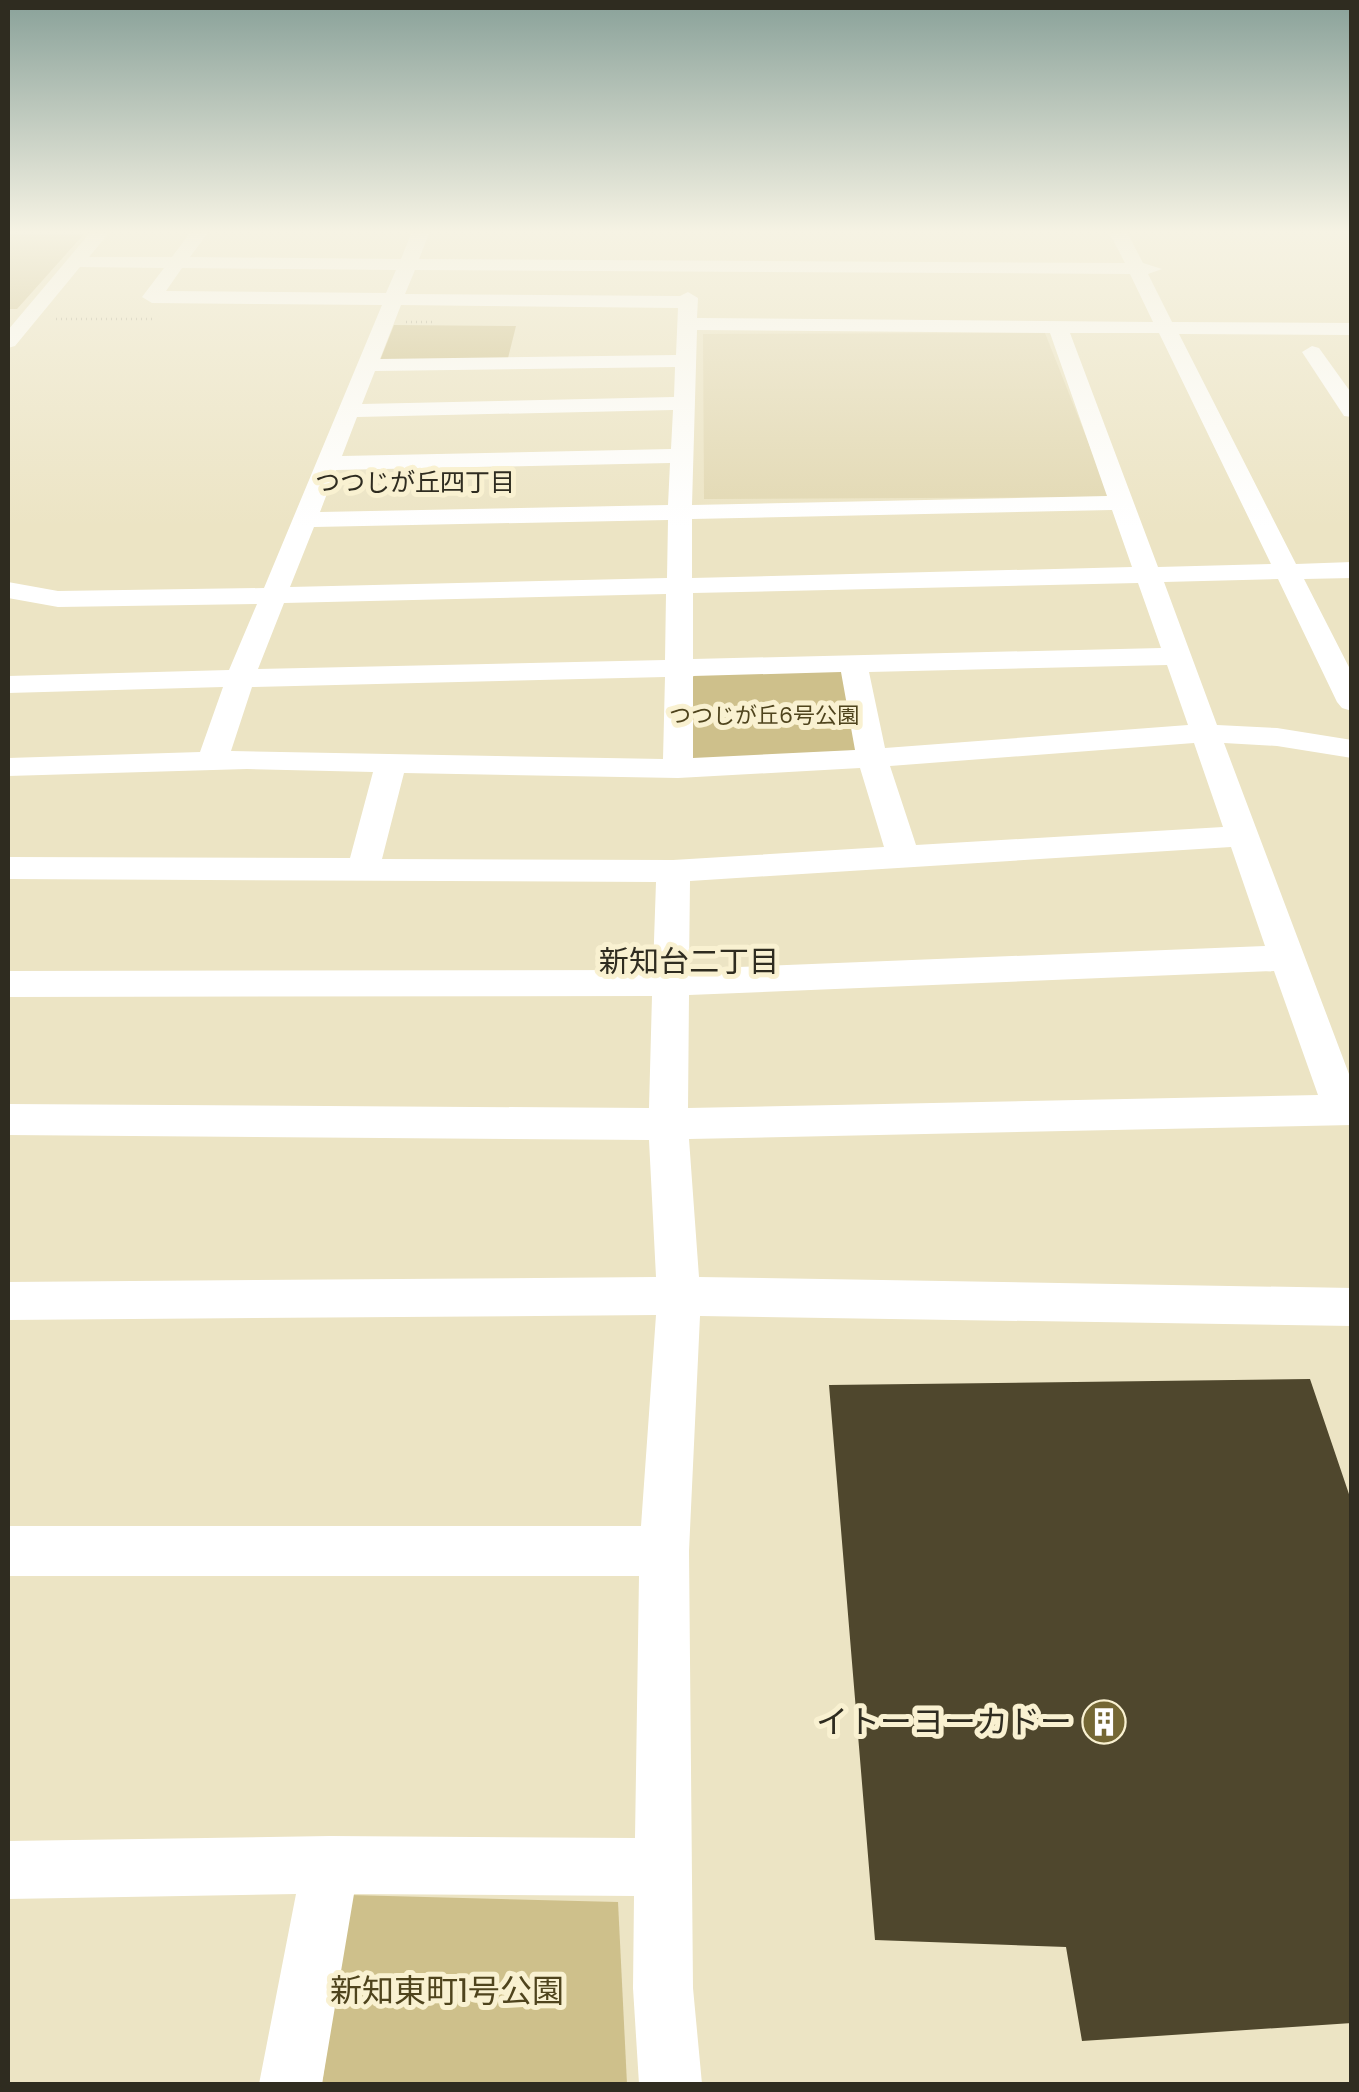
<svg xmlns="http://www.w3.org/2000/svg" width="1359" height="2092" font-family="Poppins,'Noto Sans JP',sans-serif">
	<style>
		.built { fill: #e2d8b2 }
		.green { fill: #cec08b }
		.building { fill: #4f472d }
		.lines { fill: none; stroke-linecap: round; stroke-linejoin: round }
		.path { stroke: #ada78d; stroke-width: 2.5; stroke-dasharray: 1 4; stroke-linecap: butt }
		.minor { fill: #fff; fill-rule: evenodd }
		.labels { text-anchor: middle; stroke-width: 10; stroke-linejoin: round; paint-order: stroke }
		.far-park-label { font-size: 22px; fill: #4f441d; stroke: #f9f1d1 }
		.far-neighbourhood-label { font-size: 25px; fill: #2f2c20; stroke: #f9f1d1 }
		.neighbourhood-label { font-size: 30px; fill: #2f2c20; stroke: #f9f1d1 }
		.near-poi-label { font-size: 32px; fill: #2f2c20; stroke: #f9f1d1; text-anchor: end }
		.near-park-label { font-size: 32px; fill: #4f441d; stroke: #f9f1d1 }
	</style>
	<rect width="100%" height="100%" fill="#ece4c4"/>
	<polygon class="built" points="1045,333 1110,497 704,499 703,334"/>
	<g class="green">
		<polygon points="8,234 84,234 17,309 8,309"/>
		<polygon points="394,325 516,326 507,362 379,363"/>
		<polygon points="846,671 863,750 695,761 687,756 691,678 697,674"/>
		<polygon points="350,1895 618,1902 627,2084 322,2084"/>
	</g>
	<polygon class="building" points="1310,1379 1352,1503 1352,2023 1082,2041 1066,1947 875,1940 829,1385"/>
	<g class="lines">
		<g class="path">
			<polyline points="56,319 155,319"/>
			<polyline points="406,322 435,322"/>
		</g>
		<g class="minor">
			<path d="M89,234H108L89,257H172L189,234H207L190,257L401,259L411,234H429L419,259L1125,263L1110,234H1128L1143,263L1162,269L1148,274L1172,322L1352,323V335L1179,334L1296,564L1352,562V578L1304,579L1352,673V711L1342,708L1337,702L1278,579L1164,582L1217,725L1277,728L1352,740V758L1277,746L1224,743L1352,1082V1125L689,1139L699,1277L1352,1288V1326L700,1316L689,1551L693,1988L702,2084H639L633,1988L634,1896L354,1894L322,2084H259L296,1894L8,1899V1841L330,1836L635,1838L639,1576H8V1526H641L656,1315L8,1320V1282L656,1277L649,1140L8,1135V1104L649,1108L652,996L8,997V971L653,970L656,882L8,879V857L350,858L373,772L247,769L8,776V758L200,752L223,687L8,693V676L229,670L257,604L58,607L8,598V582L58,591L264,588L382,305L152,303L142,297L164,268L80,267L15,346L8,348V330ZM182,268L396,270L386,293L166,291ZM415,270L1130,274L1153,322L697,318L698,298L688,292L680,296L405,294ZM401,305L678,308L676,355L380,359ZM697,330L1050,333L1107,496L692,505ZM1070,333H1159L1271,564L1158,567ZM675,367L674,397L362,404L375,371ZM673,410L671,449L342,456L357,417ZM670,463L668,505L320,512L336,470ZM1112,510L1132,567L692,578V519ZM668,520L667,578L290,587L314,527ZM1138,583L1161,648L693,659V593ZM666,594L665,660L258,669L284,603ZM1167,665L1188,725L885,748L869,672ZM841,672L855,750L693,758V676ZM665,677L663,759L231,751L252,687ZM1194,743L1223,827L916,845L890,766ZM860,768L884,847L673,860L382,859L404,773L678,778ZM1231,847L1265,946L689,969L690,881ZM1274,971L1318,1095L688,1108L689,995Z"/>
			<polygon points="1312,346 1319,348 1352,394 1352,417 1344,416 1302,352"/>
		</g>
	</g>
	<linearGradient id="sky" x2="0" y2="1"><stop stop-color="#89a199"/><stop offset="0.44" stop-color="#f6f3e4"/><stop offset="1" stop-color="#f6f3e4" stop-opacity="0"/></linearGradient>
	<rect width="1359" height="527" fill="url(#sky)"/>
	<defs>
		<symbol id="building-disc" viewBox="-11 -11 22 22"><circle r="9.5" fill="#746734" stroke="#f9f1d1"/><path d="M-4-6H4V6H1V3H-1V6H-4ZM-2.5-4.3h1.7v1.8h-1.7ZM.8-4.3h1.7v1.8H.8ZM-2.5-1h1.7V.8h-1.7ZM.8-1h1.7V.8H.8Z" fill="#fff"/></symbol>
	</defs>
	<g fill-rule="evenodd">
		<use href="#building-disc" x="1079" y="1697" width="50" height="50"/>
	</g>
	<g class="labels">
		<g class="far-park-label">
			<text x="764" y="723">つつじが丘6号公園</text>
		</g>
		<g class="far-neighbourhood-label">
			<text x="415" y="491">つつじが丘四丁目</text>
		</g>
		<g class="neighbourhood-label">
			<text x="689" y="972">新知台二丁目</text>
		</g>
		<g class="near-poi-label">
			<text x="1072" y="1733">イトーヨーカドー</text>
		</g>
		<g class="near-park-label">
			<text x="447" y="2002">新知東町1号公園</text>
		</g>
	</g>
	<rect width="1359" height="2092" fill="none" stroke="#2f2c20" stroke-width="20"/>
</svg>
